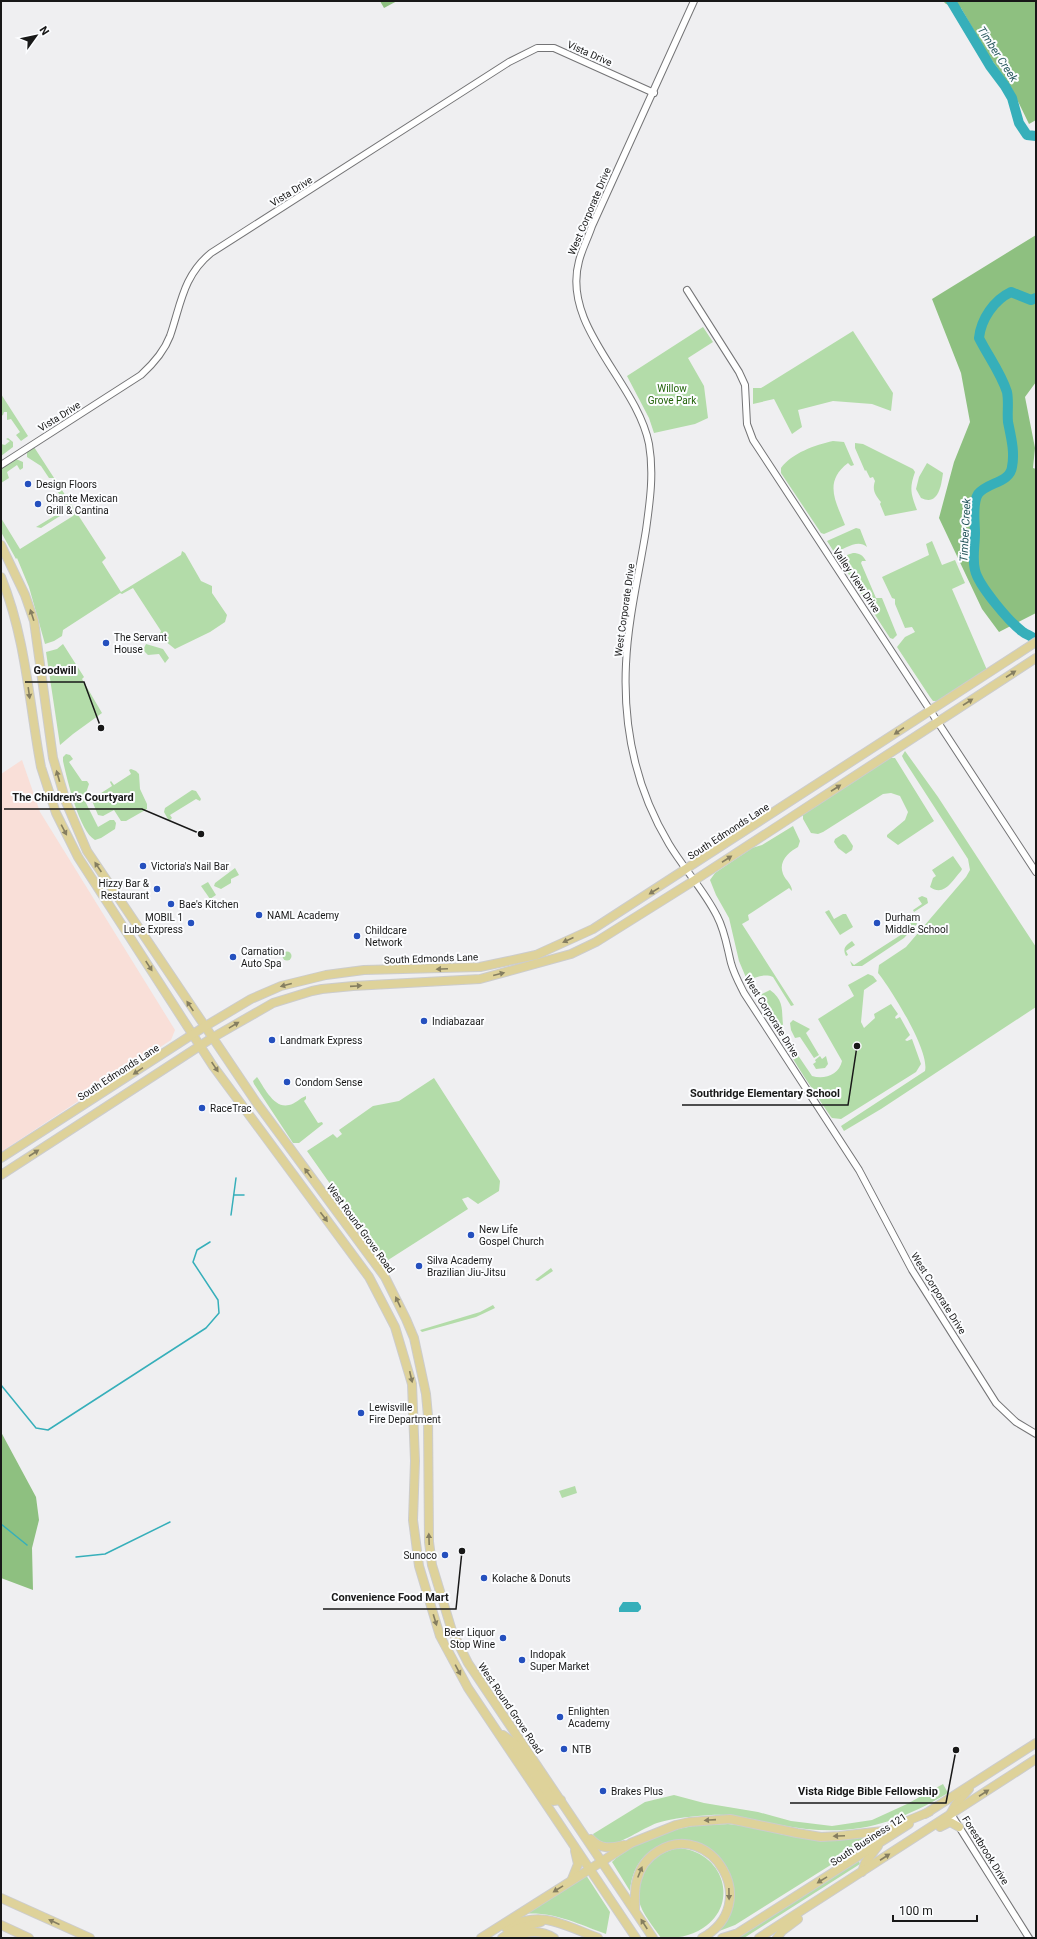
<svg xmlns="http://www.w3.org/2000/svg" width="1037" height="1939" font-family="Roboto,sans-serif">
	<style>
		.industrial { fill: #f9dfd8 }
		.green { fill: #b3dca9 }
		.forest { fill: #8ec080 }
		.water { fill: #36afba }
		.lines { fill: none; stroke-linecap: round; stroke-linejoin: round }
		.stream { stroke: #36afba; stroke-width: 1.5 }
		.river { stroke: #36afba; stroke-width: 10 }
		.minor-casing { stroke: #747476; stroke-width: 8 }
		.major-casing { stroke: #ccc; stroke-width: 10 }
		.minor { stroke: #fff; stroke-width: 6 }
		.major { stroke: #ded29a; stroke-width: 8 }
		.oneway { fill: #857e60 }
		.poi-dot { fill: #2550be; stroke: #fcfdff; stroke-width: 1.5 }
		.labels { text-anchor: middle; stroke-width: 4; stroke-linejoin: round; paint-order: stroke }
		.street-label { font-size: 10px; fill: #181818; stroke: #fcfdff }
		.park-label { font-size: 10px; fill: #226309; stroke: #fcfdff }
		.poi-label { font-size: 10px; fill: #181818; stroke: #fcfdff; text-anchor: start }
		.water-label { font-size: 11px; font-style: italic; fill: #27585d; stroke: #fcfdff }
		.leader { fill: none; stroke: #181818; stroke-width: 1.5 }
		.callout-dot { fill: #181818; stroke: #fcfdff; stroke-width: 1.5 }
		.callout-label { font-size: 11px; text-anchor: middle; font-weight: bold; fill: #181818; stroke: #fcfdff; stroke-width: 4; stroke-linejoin: round; paint-order: stroke }
	</style>
	<rect width="100%" height="100%" fill="#efeff1"/>
	<polygon class="industrial" points="22,760 40,812 175,1030 171,1040 1,1152 1,774"/>
	<g class="green">
		<polygon points="703,327 713,342 688,358 704,386 708,418 695,424 654,433 649,418 627,376"/>
		<polygon points="853,331 893,393 891,411 872,404 833,401 798,410 802,427 792,434 774,399 753,404 753,388 761,388"/>
		<polygon points="1,394 28,436 21,441 16,435 20,432 11,419 7,420 7,412 4,412 3,415 1,416"/>
		<polygon points="8,438 13,442 13,447 1,456 1,444 5,445 10,441 6,439"/>
		<path d="M833,441L844,442L854,465L851,466L848,463C823,482 836,502 845,525L824,534L821,533L781,473V468C792,453 815,445 833,441Z"/>
		<path d="M855,443L863,444L913,469L915,472C909,489 911,494 917,510L885,516L880,504L881,502C875,495 872,490 875,481L873,477L870,478L866,470L865,471L855,448Z"/>
		<polygon points="34,447 106,558 102,562 121,592 181,555 182,551 185,553 201,581 212,586 212,593 227,615 225,622 210,632 175,649 165,641 158,638 161,631 133,588 122,594 120,593 63,630 62,636 54,641 45,644 29,587 17,558 16,559 1,532 1,518 20,549 73,516 51,481 54,481 53,478 49,478 41,466 27,457 27,452"/>
		<polygon points="16,459 23,462 23,468 20,470 17,465 7,472 9,478 1,483 1,468"/>
		<path d="M927,463L943,473C941,487 938,506 921,498L916,489L919,477Z"/>
		<polygon points="61,509 60,516 41,528 36,527 56,515 55,512"/>
		<path d="M856,528L860,529L867,547C857,538 845,550 834,552L827,541Z"/>
		<polygon points="932,541 942,565 955,560 965,583 952,589 987,670 938,701 933,701 930,697 897,647 905,637 915,632 912,627 905,628 895,604 895,599 892,598 882,577 929,555 926,544"/>
		<path d="M853,553C859,553 863,555 866,561H862L861,563L876,598H882L897,635L893,639L890,638L840,561L841,557Z"/>
		<polygon points="63,644 84,677 82,679 102,713 73,734 60,745 46,652 57,649"/>
		<polygon points="146,644 163,649 169,658 165,663 159,654 148,655 143,650"/>
		<path d="M905,751L938,797L1036,947V1007L881,1109L844,1131L841,1126L925,1071C930,1051 891,989 878,973L879,965L906,947L966,877L970,870L968,859L904,760L902,756Z"/>
		<path d="M66,754L70,755L73,759L69,762L82,781H87L89,784L84,799L98,827L110,820H114L116,823L115,829L101,838L95,840C79,831 67,779 63,761V757Z"/>
		<polygon points="890,758 895,758 934,821 898,845 887,837 887,835 905,820 908,812 900,796 891,793 883,794 823,832 818,834 811,833 803,819 803,813"/>
		<polygon points="131,769 136,771 139,774 140,789 147,804 147,809 126,821 121,821 114,810 103,816 98,815 90,796 92,794 95,797 112,786 110,782 111,781 114,785 131,774 129,770"/>
		<polygon points="192,790 196,791 201,799 200,801 196,799 170,815 172,818 169,821 164,812 165,808"/>
		<path d="M793,826L800,841L798,847C789,852 778,861 783,874C786,881 792,884 792,891L789,888L748,915L749,920L742,924L794,1005L791,1006L773,977C764,973 756,978 747,980L739,961L729,918L716,895L710,880L715,873L752,848L762,845Z"/>
		<polygon points="843,834 846,835 853,846 852,850 846,854 838,848 834,842 835,839"/>
		<path d="M953,856L962,869L961,871C952,881 944,897 930,887L933,878L936,876L932,870Z"/>
		<polygon points="235,868 239,875 231,879 231,883 221,889 214,886 215,883"/>
		<polygon points="208,882 216,895 210,899 201,886"/>
		<polygon points="922,896 927,898 928,903 914,912 913,910 922,904 918,898"/>
		<polygon points="829,910 834,919 843,914 846,914 853,927 840,935 825,912"/>
		<polygon points="913,921 916,921 917,924 904,938 862,966 852,966 850,961 854,965 907,931 904,927"/>
		<path d="M852,941L855,945L846,951L848,955L846,956C842,948 846,945 852,941Z"/>
		<circle cx="287" cy="956" r="4.5"/>
		<path d="M868,974L873,976L877,981L864,990L861,1022L864,1028L875,1018L874,1014L891,1004L898,1014L895,1017L896,1019L900,1017L910,1035L905,1040L907,1041L912,1039L921,1064L916,1072L841,1119L832,1118C820,1101 757,1007 760,995L770,990C788,1003 779,1016 785,1033C790,1046 804,1063 812,1076C824,1080 839,1075 842,1061L818,1019L854,996L848,985Z"/>
		<polygon points="793,1020 810,1029 806,1033 819,1055 814,1058 800,1037 795,1038 791,1030 790,1023"/>
		<polygon points="820,1056 822,1059 826,1056 828,1064 825,1068 816,1069 813,1064 816,1062 815,1060"/>
		<path d="M257,1077C264,1087 274,1109 289,1105C295,1104 300,1098 306,1096V1099L304,1101L318,1123L322,1122L323,1124L299,1143H293L254,1084L253,1081Z"/>
		<polygon points="434,1078 500,1181 499,1191 478,1204 468,1197 462,1199 468,1209 385,1262 307,1151 333,1134 337,1138 342,1134 339,1130 373,1106 399,1101"/>
		<polygon points="551,1268 553,1271 538,1281 535,1280"/>
		<polygon points="493,1305 495,1308 493,1309 476,1317 422,1332 420,1330 480,1312"/>
		<polygon points="575,1486 577,1493 562,1498 559,1491"/>
		<path d="M943,1784L948,1793C891,1827 847,1838 780,1825C757,1821 734,1813 711,1815C693,1816 674,1818 657,1823C643,1828 619,1845 607,1845C601,1845 596,1839 593,1834L645,1802L674,1795L704,1803L758,1812L791,1821L832,1826L872,1820L907,1804Z"/>
		<path d="M728,1824C753,1826 776,1834 801,1838C824,1841 849,1837 872,1835L869,1841L735,1925L701,1938L721,1920L730,1888C725,1875 720,1857 708,1849C702,1844 695,1844 687,1843C655,1839 633,1858 630,1891L612,1862C629,1845 664,1831 688,1827C700,1824 715,1825 728,1824Z"/>
		<path d="M677,1848C723,1850 741,1904 703,1928C690,1937 676,1938 661,1938C654,1927 642,1914 639,1901C637,1896 638,1891 639,1886C644,1859 653,1856 677,1848Z"/>
		<polygon points="859,1861 860,1864 744,1938 738,1938"/>
		<path d="M586,1875L610,1912L606,1934C575,1923 554,1911 521,1914Z"/>
	</g>
	<g class="forest">
		<polygon points="380,1 397,1 384,8"/>
		<polygon points="943,1 1036,1 1036,120 1029,124 1012,89 987,53 961,8 946,4"/>
		<polygon points="1036,235 1036,382 1025,397 1035,448 1033,468 1036,469 1036,613 999,632 982,609 939,518 954,462 970,422 961,373 932,299"/>
		<polygon points="1,1432 36,1497 39,1520 32,1548 33,1590 1,1578"/>
	</g>
	<polygon class="water" points="623,1602 638,1602 641,1606 641,1609 638,1612 619,1612 619,1608"/>
	<g class="lines">
		<g class="stream">
			<polyline points="234,1195 244,1195"/>
			<polyline points="231,1215 236,1178"/>
			<polyline points="1,1385 36,1428 48,1430 206,1328 219,1313 218,1300 193,1262 197,1250 210,1242"/>
			<polyline points="1,1524 27,1545"/>
			<polyline points="76,1557 105,1554 170,1522"/>
		</g>
		<g class="river">
			<polyline points="951,1 990,66 1005,86 1012,98 1019,123 1027,135 1036,136"/>
			<path d="M1036,298L1031,300L1011,292C994,300 981,319 979,338C988,356 1001,373 1007,392C1009,402 1007,412 1008,422C1011,437 1015,452 1012,467C1010,483 987,482 978,494C972,504 975,522 975,533C975,545 972,558 975,570C978,585 1010,623 1023,632C1027,635 1032,636 1036,640"/>
		</g>
		<defs>
			<g id="minor">
				<path d="M694,1L592,226C588,238 582,249 579,261C561,327 637,382 649,444C654,473 650,501 646,530C639,574 628,619 626,664C623,727 636,789 669,844C684,869 704,890 717,916C725,931 727,947 731,963C734,974 739,983 744,993L859,1170L912,1270L996,1403L1016,1422L1036,1434"/>
				<polyline points="687,290 739,372 745,385 747,424 753,440 1036,872"/>
				<path d="M1,465L141,375C153,364 164,352 170,336C181,304 183,276 211,253L509,62L537,48H554L654,93"/>
				<polyline points="951,1814 1029,1938"/>
			</g>
			<g id="major">
				<polyline points="1,545 25,595 34,621 53,758 66,802 87,851 256,1102 385,1277 406,1319 414,1338 426,1394 428,1416 429,1542 432,1565 452,1631 468,1663 653,1938"/>
				<path d="M1,577C26,638 29,703 41,767L56,813L78,857L213,1066L369,1277L395,1327L412,1384L415,1461L413,1520L419,1566L440,1636L468,1688L636,1938"/>
				<polyline points="1,1158 204,1027 251,999 281,986 326,975 364,970 480,967 536,955 593,929 1036,642"/>
				<polyline points="1,1175 212,1038 273,1003 312,991 322,989 353,986 480,979 571,954 596,942 695,880 1036,658"/>
				<polyline points="503,1735 515,1744 553,1801 561,1800"/>
				<polyline points="951,1813 956,1804 969,1789"/>
				<polyline points="925,1814 1036,1743"/>
				<polyline points="940,1827 950,1822 959,1827"/>
				<path d="M591,1839C601,1850 611,1848 624,1845"/>
				<polyline points="862,1872 865,1863 878,1846"/>
				<polyline points="572,1879 578,1864 575,1851"/>
				<polyline points="1,1898 90,1938"/>
				<path d="M635,1910C635,1900 634,1889 637,1880C640,1867 647,1858 658,1851C711,1819 764,1904 702,1938"/>
				<polyline points="1,1925 29,1938"/>
				<path d="M506,1928C542,1909 563,1925 598,1938"/>
				<polyline points="481,1938 631,1843 676,1825 689,1822 730,1819 797,1833 821,1837 839,1836 883,1831 929,1812"/>
				<polyline points="502,1938 516,1929 541,1922"/>
				<path d="M515,1938C527,1930 542,1930 554,1938"/>
				<polyline points="722,1938 735,1934"/>
				<polyline points="730,1938 909,1824"/>
				<polyline points="759,1938 1036,1759"/>
				<polyline points="777,1938 782,1931 798,1919"/>
			</g>
		</defs>
		<use href="#minor" class="minor-casing"/>
		<use href="#major" class="major-casing"/>
		<use href="#minor" class="minor"/>
		<use href="#major" class="major"/>
	</g>
	<defs><path id="oneway-solid" d="M-6-.8H1V-3.2L6.5 0L1 3.2V.8H-6Z"/></defs>
	<g class="oneway">
		<use href="#oneway-solid" transform="translate(32 615) rotate(-108)"/>
		<use href="#oneway-solid" transform="translate(1011 674) rotate(-33)"/>
		<use href="#oneway-solid" transform="translate(29 693) rotate(82)"/>
		<use href="#oneway-solid" transform="translate(968 702) rotate(-33)"/>
		<use href="#oneway-solid" transform="translate(899 731) rotate(146)"/>
		<use href="#oneway-solid" transform="translate(58 776) rotate(-106)"/>
		<use href="#oneway-solid" transform="translate(836 788) rotate(-33)"/>
		<use href="#oneway-solid" transform="translate(64 830) rotate(62)"/>
		<use href="#oneway-solid" transform="translate(727 859) rotate(-33)"/>
		<use href="#oneway-solid" transform="translate(98 867) rotate(-124)"/>
		<use href="#oneway-solid" transform="translate(654 891) rotate(148)"/>
		<use href="#oneway-solid" transform="translate(568 940) rotate(156)"/>
		<use href="#oneway-solid" transform="translate(149 966) rotate(57)"/>
		<use href="#oneway-solid" transform="translate(442 969) rotate(178)"/>
		<use href="#oneway-solid" transform="translate(499 974) rotate(-14)"/>
		<use href="#oneway-solid" transform="translate(286 985) rotate(165)"/>
		<use href="#oneway-solid" transform="translate(356 986) rotate(-4)"/>
		<use href="#oneway-solid" transform="translate(190 1006) rotate(-124)"/>
		<use href="#oneway-solid" transform="translate(234 1025) rotate(-31)"/>
		<use href="#oneway-solid" transform="translate(215 1067) rotate(56)"/>
		<use href="#oneway-solid" transform="translate(138 1071) rotate(146)"/>
		<use href="#oneway-solid" transform="translate(34 1153) rotate(-33)"/>
		<use href="#oneway-solid" transform="translate(308 1173) rotate(-126)"/>
		<use href="#oneway-solid" transform="translate(324 1217) rotate(53)"/>
		<use href="#oneway-solid" transform="translate(398 1302) rotate(-115)"/>
		<use href="#oneway-solid" transform="translate(411 1377) rotate(77)"/>
		<use href="#oneway-solid" transform="translate(429 1539) rotate(-92)"/>
		<use href="#oneway-solid" transform="translate(435 1620) rotate(73)"/>
		<use href="#oneway-solid" transform="translate(458 1670) rotate(62)"/>
		<use href="#oneway-solid" transform="translate(984 1793) rotate(-33)"/>
		<use href="#oneway-solid" transform="translate(710 1820) rotate(176)"/>
		<use href="#oneway-solid" transform="translate(839 1836) rotate(177)"/>
		<use href="#oneway-solid" transform="translate(885 1857) rotate(-33)"/>
		<use href="#oneway-solid" transform="translate(640 1872) rotate(-68)"/>
		<use href="#oneway-solid" transform="translate(822 1880) rotate(148)"/>
		<use href="#oneway-solid" transform="translate(558 1889) rotate(148)"/>
		<use href="#oneway-solid" transform="translate(729 1894) rotate(89)"/>
		<use href="#oneway-solid" transform="translate(54 1922) rotate(-156)"/>
		<use href="#oneway-solid" transform="translate(644 1924) rotate(-123)"/>
	</g>
	<g class="poi-dot">
		<circle cx="28" cy="484" r="4"/>
		<circle cx="38" cy="504" r="4"/>
		<circle cx="106" cy="643" r="4"/>
		<circle cx="143" cy="866" r="4"/>
		<circle cx="157" cy="889" r="4"/>
		<circle cx="171" cy="904" r="4"/>
		<circle cx="259" cy="915" r="4"/>
		<circle cx="191" cy="923" r="4"/>
		<circle cx="877" cy="923" r="4"/>
		<circle cx="357" cy="936" r="4"/>
		<circle cx="233" cy="957" r="4"/>
		<circle cx="424" cy="1021" r="4"/>
		<circle cx="272" cy="1040" r="4"/>
		<circle cx="287" cy="1082" r="4"/>
		<circle cx="202" cy="1108" r="4"/>
		<circle cx="471" cy="1235" r="4"/>
		<circle cx="419" cy="1266" r="4"/>
		<circle cx="361" cy="1413" r="4"/>
		<circle cx="445" cy="1555" r="4"/>
		<circle cx="484" cy="1578" r="4"/>
		<circle cx="503" cy="1638" r="4"/>
		<circle cx="522" cy="1660" r="4"/>
		<circle cx="560" cy="1717" r="4"/>
		<circle cx="564" cy="1749" r="4"/>
		<circle cx="603" cy="1791" r="4"/>
	</g>
	<g class="labels">
		<g class="street-label">
			<text transform="translate(590 53) rotate(24)" y="4">Vista Drive</text>
			<text transform="translate(291 191) rotate(-32)" y="4">Vista Drive</text>
			<text transform="translate(589 211) rotate(-67)" y="4">West Corporate Drive</text>
			<text transform="translate(59 416) rotate(-32)" y="4">Vista Drive</text>
			<text transform="translate(857 580) rotate(56)" y="4">Valley View Drive</text>
			<text transform="translate(624 610) rotate(-82)" y="4">West Corporate Drive</text>
			<text transform="translate(728 831) rotate(-33)" y="4">South Edmonds Lane</text>
			<text transform="translate(431 958) rotate(-2)" y="4">South Edmonds Lane</text>
			<text transform="translate(772 1016) rotate(58)" y="4">West Corporate Drive</text>
			<text transform="translate(118 1072) rotate(-33)" y="4">South Edmonds Lane</text>
			<text transform="translate(361 1228) rotate(54)" y="4">West Round Grove Road</text>
			<text transform="translate(939 1293) rotate(58)" y="4">West Corporate Drive</text>
			<text transform="translate(511 1708) rotate(56)" y="4">West Round Grove Road</text>
			<text transform="translate(868 1839) rotate(-33)" y="4">South Business 121</text>
			<text transform="translate(986 1850) rotate(58)" y="4">Forestbrook Drive</text>
		</g>
		<g class="park-label">
			<text x="672" y="392">Willow<tspan x="672" dy="12">Grove Park</tspan></text>
		</g>
		<g class="poi-label">
			<text x="36" y="488">Design Floors</text>
			<text x="46" y="502">Chante Mexican<tspan x="46" dy="12">Grill &amp; Cantina</tspan></text>
			<text x="114" y="641">The Servant<tspan x="114" dy="12">House</tspan></text>
			<text x="151" y="870">Victoria's Nail Bar</text>
			<text x="149" y="887" text-anchor="end">Hizzy Bar &amp;<tspan x="149" dy="12">Restaurant</tspan></text>
			<text x="179" y="908">Bae's Kitchen</text>
			<text x="267" y="919">NAML Academy</text>
			<text x="183" y="921" text-anchor="end">MOBIL 1<tspan x="183" dy="12">Lube Express</tspan></text>
			<text x="885" y="921">Durham<tspan x="885" dy="12">Middle School</tspan></text>
			<text x="365" y="934">Childcare<tspan x="365" dy="12">Network</tspan></text>
			<text x="241" y="955">Carnation<tspan x="241" dy="12">Auto Spa</tspan></text>
			<text x="432" y="1025">Indiabazaar</text>
			<text x="280" y="1044">Landmark Express</text>
			<text x="295" y="1086">Condom Sense</text>
			<text x="210" y="1112">RaceTrac</text>
			<text x="479" y="1233">New Life<tspan x="479" dy="12">Gospel Church</tspan></text>
			<text x="427" y="1264">Silva Academy<tspan x="427" dy="12">Brazilian Jiu-Jitsu</tspan></text>
			<text x="369" y="1411">Lewisville<tspan x="369" dy="12">Fire Department</tspan></text>
			<text x="437" y="1559" text-anchor="end">Sunoco</text>
			<text x="492" y="1582">Kolache &amp; Donuts</text>
			<text x="495" y="1636" text-anchor="end">Beer Liquor<tspan x="495" dy="12">Stop Wine</tspan></text>
			<text x="530" y="1658">Indopak<tspan x="530" dy="12">Super Market</tspan></text>
			<text x="568" y="1715">Enlighten<tspan x="568" dy="12">Academy</tspan></text>
			<text x="572" y="1753">NTB</text>
			<text x="611" y="1795">Brakes Plus</text>
		</g>
		<g class="water-label">
			<text transform="translate(998 54) rotate(57)" y="4">Timber Creek</text>
			<text transform="translate(965 530) rotate(-87)" y="4">Timber Creek</text>
		</g>
	</g>
	<path class="leader" d="M101 728L84 682H25M201 834L142 809H4M857 1046L848 1105H682M462 1551L456 1609H323M956 1750L946 1803H790"/>
	<g class="callout-dot">
		<circle cx="101" cy="728" r="4"/>
		<circle cx="201" cy="834" r="4"/>
		<circle cx="857" cy="1046" r="4"/>
		<circle cx="462" cy="1551" r="4"/>
		<circle cx="956" cy="1750" r="4"/>
	</g>
	<g class="callout-label">
		<text x="55" y="674">Goodwill</text>
		<text x="73" y="801">The Children's Courtyard</text>
		<text x="765" y="1097">Southridge Elementary School</text>
		<text x="390" y="1601">Convenience Food Mart</text>
		<text x="868" y="1795">Vista Ridge Bible Fellowship</text>
	</g>
	<rect width="1037" height="1939" fill="none" stroke="#181818" stroke-width="4"/>
	<g transform="translate(36 36) rotate(57)" stroke="#fcfdff" stroke-width="3" paint-order="stroke">
	<path d="M0-3L7 15L0 10L-7 15Z" fill="#181818"/>
	<text y="-6" font-size="11" font-weight="bold" text-anchor="middle" fill="#181818">N</text>
	</g>
	<path d="M893 1915v6h84v-6" fill="none" stroke="#181818" stroke-width="2"/>
	<text x="899" y="1915" font-size="12" fill="#181818" stroke="#fcfdff" stroke-width="3" paint-order="stroke">100 m</text>
</svg>
